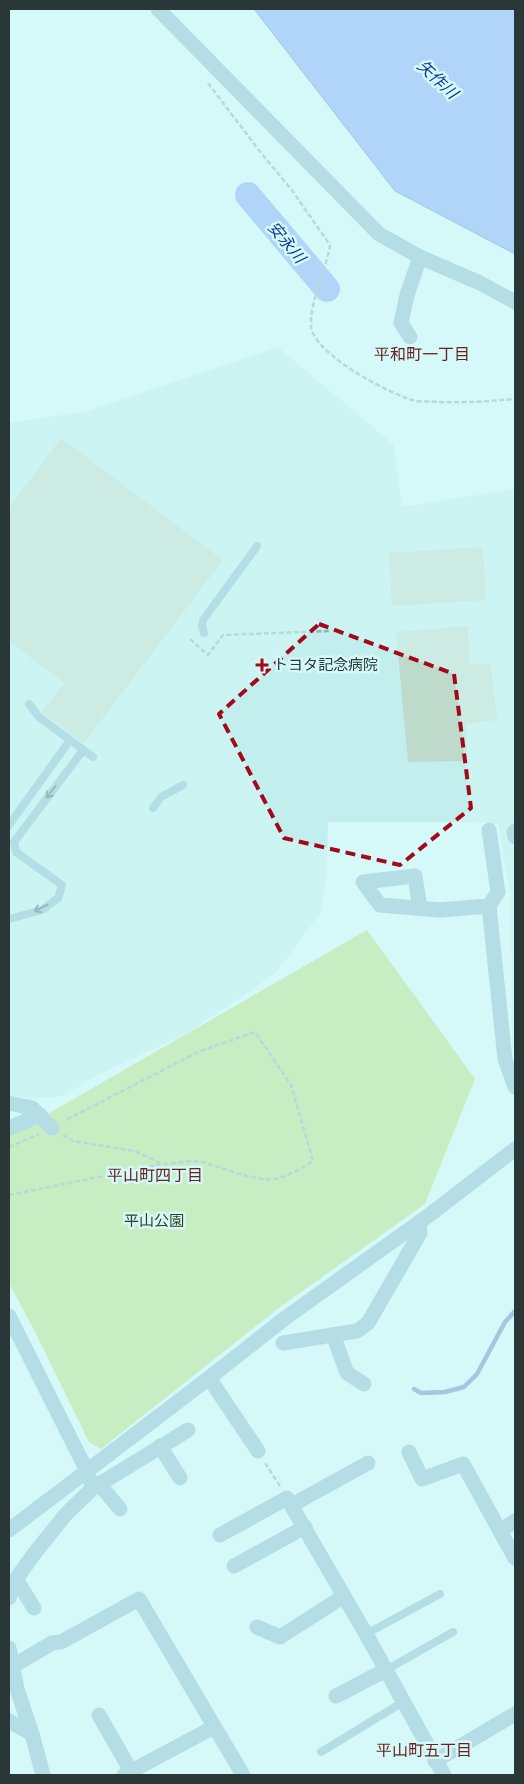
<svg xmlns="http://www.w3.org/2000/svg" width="524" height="1784" font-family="Cabin,'Noto Sans JP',sans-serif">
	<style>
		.built { fill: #c2eeee }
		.green { fill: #b7dd83 }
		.water { fill: #83a9fb; stroke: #6887c0 }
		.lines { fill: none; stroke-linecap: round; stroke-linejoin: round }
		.stream { stroke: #6887c0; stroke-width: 4.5 }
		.river { stroke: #83a9fb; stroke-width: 26 }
		.building { fill: #bedacb }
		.path { stroke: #96b1b0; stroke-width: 2.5; stroke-dasharray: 5 2.5; stroke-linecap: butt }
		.service { stroke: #8ebad0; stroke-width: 8 }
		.minor { stroke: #8ebad0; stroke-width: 15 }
		.tertiary { stroke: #8ebad0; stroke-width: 15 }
		.oneway { stroke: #516b74 }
		.marked { fill: none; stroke: #a3081b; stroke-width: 4; stroke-dasharray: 10 6; stroke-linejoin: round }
		.poi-dot { fill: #a3081b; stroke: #d5f9f8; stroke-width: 2 }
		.labels { text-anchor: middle; stroke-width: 5; stroke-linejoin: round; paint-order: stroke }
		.poi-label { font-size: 15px; fill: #293736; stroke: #d5f9f8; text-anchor: start }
		.park-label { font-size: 15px; fill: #31401a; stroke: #d5f9f8 }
		.water-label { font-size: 16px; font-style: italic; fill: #153894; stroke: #d5f9f8 }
		.neighbourhood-label { font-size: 16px; fill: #692422; stroke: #d5f9f8 }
	</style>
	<rect width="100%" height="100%" fill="#d5f9f8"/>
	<polygon class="built" points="278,347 394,445 402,507 515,489 515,1057 512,1041 511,897 498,825 485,822 328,822 327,873 321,912 276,973 188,1033 90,1079 64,1096 29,1099 9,1095 9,423 88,411"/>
	<polygon class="green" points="367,930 475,1079 425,1204 280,1307 101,1449 89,1442 35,1332 9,1283 9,1133 39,1119"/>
	<polygon class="water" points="254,9 515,9 515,254 395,191"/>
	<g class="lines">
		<polyline class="stream" points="414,1389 421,1393 445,1392 464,1387 477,1374 505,1322 515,1311"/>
		<polyline class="river" points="248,195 327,289"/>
	</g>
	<g class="building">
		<polygon points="61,438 223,560 84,743 42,712 64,683 9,641 9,508"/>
		<polygon points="483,547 486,600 392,606 389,553"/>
		<polygon points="468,626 469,663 491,665 497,720 466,724 467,761 408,762 396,632"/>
	</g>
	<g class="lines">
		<g class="path">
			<path d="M208,83L261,153L291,189L330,245C326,271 310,300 311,326C313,354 391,395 416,401C424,402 432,401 439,402C465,403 490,401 515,399"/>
			<polyline points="190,639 208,655 223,635 329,631"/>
			<polyline points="63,1135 73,1141 135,1151 162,1164"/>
			<polyline points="9,1147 39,1134"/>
			<path d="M9,1195L164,1164L193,1161L202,1162C220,1167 257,1182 274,1179C288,1177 301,1168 313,1161L291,1085L255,1032L198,1052L64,1121"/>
			<polyline points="265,1463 280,1486"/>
		</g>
		<g class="service">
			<polyline points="204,633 202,626 203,620 257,546"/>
			<polyline points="29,704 39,717 93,757"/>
			<polyline points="153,808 161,797 183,785"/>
			<polyline points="9,825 68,743"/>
			<polyline points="9,919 42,910 58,898 62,885 16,852 14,842 81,753"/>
			<polyline points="366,1634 440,1594"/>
			<polyline points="386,1670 453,1632"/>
			<polyline points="321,1752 403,1702"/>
		</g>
		<g class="minor">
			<polyline points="158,9 379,234 420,257 480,283 515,302"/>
			<polyline points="410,337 401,323 407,295 420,257"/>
			<polyline points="489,830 498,892 489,906 505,1059 515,1087"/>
			<polyline points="515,831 514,832 515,837"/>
			<polyline points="420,908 415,876 363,882 380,905 440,910 489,906"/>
			<polyline points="9,1103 32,1108 52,1128"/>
			<polyline points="9,1128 40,1115"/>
			<polyline points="9,1316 87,1471 93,1488 66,1514 34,1554 16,1579 9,1598"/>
			<polyline points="333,1335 347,1373 364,1384"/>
			<polyline points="283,1343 357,1331 368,1323 420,1233 419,1222"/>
			<polyline points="209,1378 258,1451"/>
			<polyline points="160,1446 180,1478"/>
			<polyline points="409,1452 422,1479 463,1464 500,1531"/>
			<polyline points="87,1471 209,1378 284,1319 428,1216 515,1149"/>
			<polyline points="99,1484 120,1509"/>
			<polyline points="93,1488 188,1430"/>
			<polyline points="292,1505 368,1463"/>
			<polyline points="515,1521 500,1531 515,1558"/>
			<polyline points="220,1535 287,1498 366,1634 444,1775"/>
			<polyline points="234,1566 305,1527"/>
			<polyline points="16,1579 34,1608"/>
			<polyline points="257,1627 280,1637 344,1596"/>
			<polyline points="9,1648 17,1689 32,1734 43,1775"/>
			<polyline points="13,1666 52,1643 61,1642 139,1599 243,1775"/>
			<polyline points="336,1696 386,1670"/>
			<polyline points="99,1715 131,1771"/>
			<polyline points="9,1721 32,1734"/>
			<polyline points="435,1761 515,1714"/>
			<polyline points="124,1775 214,1727"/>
		</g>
		<polyline class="tertiary" points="9,1530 87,1471"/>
	</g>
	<defs><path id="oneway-shaft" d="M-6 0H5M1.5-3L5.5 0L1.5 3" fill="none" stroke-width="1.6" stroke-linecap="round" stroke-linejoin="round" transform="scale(1.25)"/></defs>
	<g class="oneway">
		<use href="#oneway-shaft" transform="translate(51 792) rotate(127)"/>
		<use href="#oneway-shaft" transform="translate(41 908) rotate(154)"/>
	</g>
	<path d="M0 0H524V1784H0ZM319,624L454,674L471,808L400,865L284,838L219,714Z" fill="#d5f9f8" fill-opacity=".55" fill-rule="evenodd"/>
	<path class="marked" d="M319,624L454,674L471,808L400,865L284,838L219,714Z"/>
	<path class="poi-dot" d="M259.5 657.5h5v5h5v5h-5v5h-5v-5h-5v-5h5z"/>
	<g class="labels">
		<g class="poi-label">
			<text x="273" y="670">トヨタ記念病院</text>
		</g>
		<g class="park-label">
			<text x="154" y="1226">平山公園</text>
		</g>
		<g class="water-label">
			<text transform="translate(438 79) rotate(43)" y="6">矢作川</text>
			<text transform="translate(287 242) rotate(50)" y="6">安永川</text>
		</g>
		<g class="neighbourhood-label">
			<text x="422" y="360">平和町一丁目</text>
			<text x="155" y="1181">平山町四丁目</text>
			<text x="424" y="1756">平山町五丁目</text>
		</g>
	</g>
	<rect width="524" height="1784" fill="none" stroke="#293736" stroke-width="20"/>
</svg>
